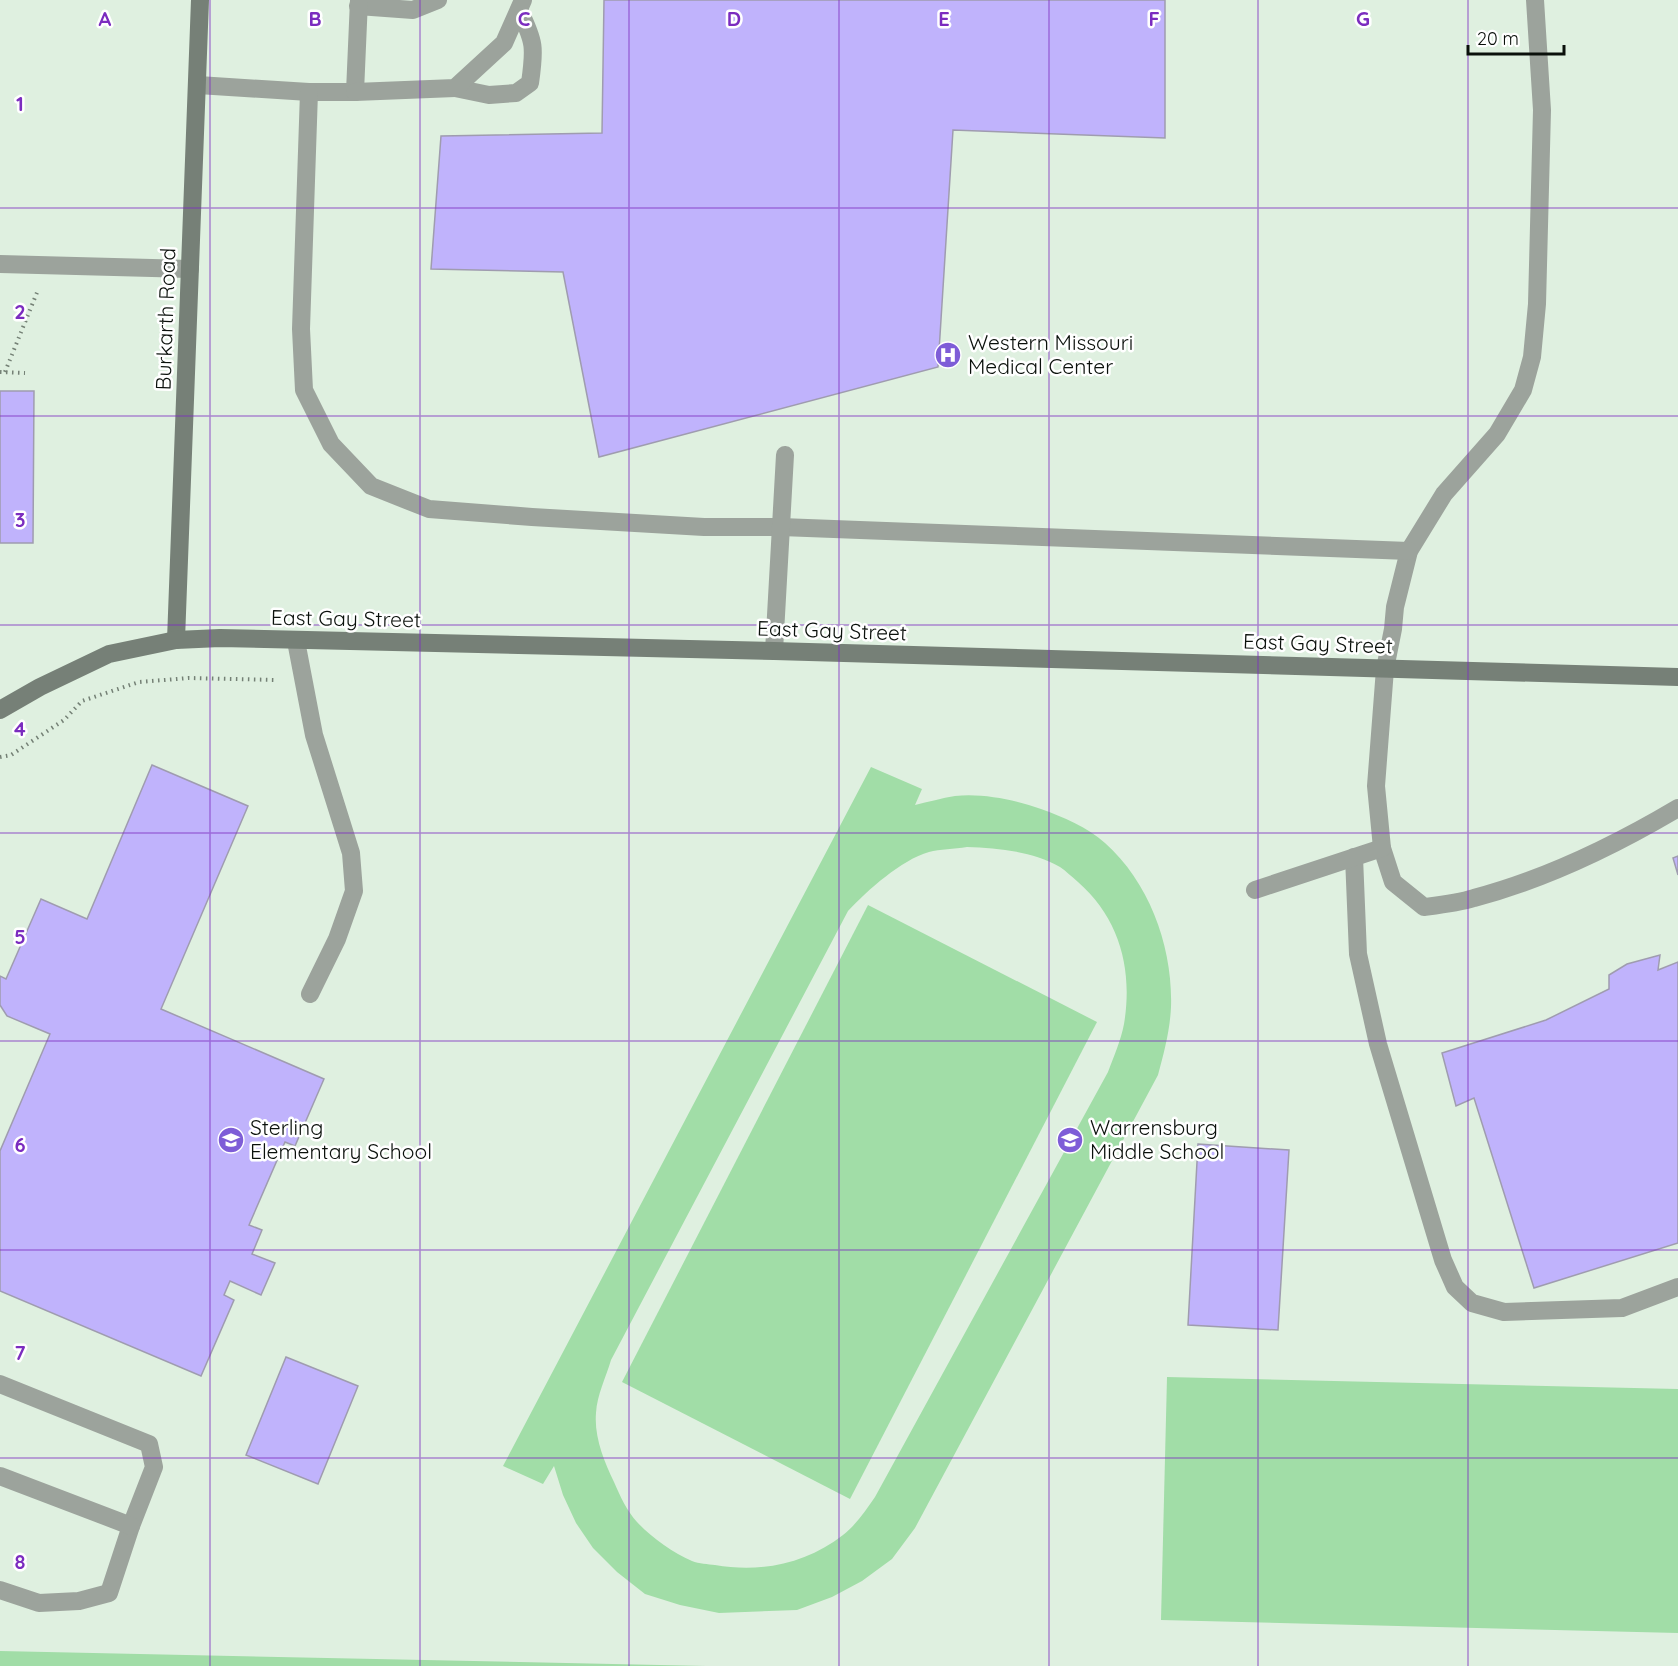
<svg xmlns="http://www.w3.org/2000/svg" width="1678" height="1666" font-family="Quicksand,sans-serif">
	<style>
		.green { fill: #a1dda7; fill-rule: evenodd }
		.building { fill: #c0b3fc; stroke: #9f9caf; stroke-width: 1.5 }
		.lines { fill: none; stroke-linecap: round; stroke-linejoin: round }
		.path { stroke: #748075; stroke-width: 4; stroke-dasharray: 1.5 4.5; stroke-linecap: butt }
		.lane { stroke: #9ca39c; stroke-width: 18 }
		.secondary { stroke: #768077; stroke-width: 18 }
		.grid { fill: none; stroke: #7b2cbf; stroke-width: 1.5; stroke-opacity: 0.55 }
		.labels { text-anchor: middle; stroke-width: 5; stroke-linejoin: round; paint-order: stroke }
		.street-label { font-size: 21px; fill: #0a100b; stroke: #fff }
		.poi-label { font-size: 21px; fill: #0a100b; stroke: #fff; text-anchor: start }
		.grid-label { font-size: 20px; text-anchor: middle; font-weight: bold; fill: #7b2cbf; stroke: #fff; stroke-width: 5; stroke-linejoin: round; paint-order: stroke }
	</style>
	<rect width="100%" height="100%" fill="#dff0e0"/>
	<g class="green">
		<path d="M871,767L922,789L915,805C928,802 942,798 955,796C983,793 1015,800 1041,809C1063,817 1087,827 1105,843C1150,883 1173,948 1171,1007C1170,1030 1164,1053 1158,1075L915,1528L892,1559L862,1581L832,1597L797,1610L719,1613L680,1605L645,1594L617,1572L593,1548L576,1523L563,1495L554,1466L543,1484L503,1466ZM967,847C998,848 1032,851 1060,867C1066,871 1072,877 1078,882C1120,919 1133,970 1124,1024C1121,1040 1114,1056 1108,1072L875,1497C866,1510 856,1525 843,1535C806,1564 760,1573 715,1565C708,1564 699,1564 692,1561C673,1553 651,1537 637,1522C627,1511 620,1496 614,1482C604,1461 594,1437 596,1413C597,1395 606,1377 611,1360L848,911C868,890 901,860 929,852C940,849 954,849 967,847Z"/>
		<polygon points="868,905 1097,1022 850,1499 622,1382"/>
		<polygon points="1167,1377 1678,1389 1678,1633 1161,1620"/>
		<polygon points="0,1651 706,1666 0,1666"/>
	</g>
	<g class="building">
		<polygon points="604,0 1165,0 1165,138 953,130 938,367 599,457 563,272 431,269 441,136 602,133"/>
		<polygon points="0,391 34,391 33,543 0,543"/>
		<polygon points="152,765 248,806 161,1009 324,1079 295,1146 285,1142 249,1225 262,1230 252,1254 275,1263 261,1295 230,1281 224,1295 234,1300 201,1376 0,1291 0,1151 50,1034 7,1016 0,1005 0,976 6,979 41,899 87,919"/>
		<polygon points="1678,856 1678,875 1673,858"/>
		<polygon points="1660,955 1658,970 1678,962 1678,1243 1534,1288 1474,1098 1456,1106 1442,1053 1546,1020 1609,989 1609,975 1627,964"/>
		<polygon points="1198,1144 1289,1150 1278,1330 1188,1325"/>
		<polygon points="286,1357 358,1386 318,1484 246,1455"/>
	</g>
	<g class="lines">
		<g class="path">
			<polyline points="0,372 25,373"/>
			<polyline points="5,372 38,290"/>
			<polyline points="0,757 11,755 64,720 82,701 139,682 189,678 277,680"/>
		</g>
		<g class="lane">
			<path d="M1535,0L1542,110L1537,304L1532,357L1523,390L1497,434L1444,494L1409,551L1395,607L1393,629L1385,669L1376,786L1382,848L1393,882L1424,907C1440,905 1458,903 1474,898C1546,879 1614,846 1678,808"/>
			<polyline points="358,6 413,10 438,0"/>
			<polyline points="198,85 309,92 355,92 359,0"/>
			<path d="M455,88L489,95L516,93L530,83C535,48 535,42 519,10"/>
			<polyline points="309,92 301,329 304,390 331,444 371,486 429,509 532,517 704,527 781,527 1409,551"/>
			<polyline points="355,92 455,88 504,43 523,0"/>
			<polyline points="0,264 190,269"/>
			<polyline points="296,641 314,735 351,853 354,891 337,939 310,994"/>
			<polyline points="774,651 785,455"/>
			<polyline points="1354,857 1358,954 1378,1044 1443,1260 1455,1287 1472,1303 1504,1312 1622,1308 1678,1287"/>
			<polyline points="1255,890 1382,848"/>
			<polyline points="0,1384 149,1444 154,1467 131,1526 109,1593 79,1601 39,1603 0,1590"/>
			<polyline points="0,1476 131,1526"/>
		</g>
		<g class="secondary">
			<polyline points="176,640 200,0"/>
			<polyline points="0,710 40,687 109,654 176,640 220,638 774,651 1678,677"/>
		</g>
	</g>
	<path class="grid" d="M210,0V1666M420,0V1666M629,0V1666M839,0V1666M1049,0V1666M1258,0V1666M1468,0V1666M0,208H1678M0,416H1678M0,625H1678M0,833H1678M0,1041H1678M0,1250H1678M0,1458H1678"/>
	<defs>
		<symbol id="hospital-disc" viewBox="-11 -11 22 22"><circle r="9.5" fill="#7e5dd7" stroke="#fff"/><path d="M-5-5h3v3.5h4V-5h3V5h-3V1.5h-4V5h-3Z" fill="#fff"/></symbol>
		<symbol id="school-disc" viewBox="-11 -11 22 22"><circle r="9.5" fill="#7e5dd7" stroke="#fff"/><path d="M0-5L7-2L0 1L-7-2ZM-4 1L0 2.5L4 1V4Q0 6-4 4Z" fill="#fff"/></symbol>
	</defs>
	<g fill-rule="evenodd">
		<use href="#hospital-disc" x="933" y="340" width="30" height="30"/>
		<use href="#school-disc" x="216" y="1125" width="30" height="30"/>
		<use href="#school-disc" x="1055" y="1125" width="30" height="30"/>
	</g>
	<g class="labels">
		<g class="street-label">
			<text transform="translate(166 319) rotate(-88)" y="7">Burkarth Road</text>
			<text transform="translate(346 619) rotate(1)" y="7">East Gay Street</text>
			<text transform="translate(832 631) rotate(2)" y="7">East Gay Street</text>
			<text transform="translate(1318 644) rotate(2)" y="7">East Gay Street</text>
		</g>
		<g class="poi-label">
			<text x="968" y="350">Western Missouri<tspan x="968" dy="24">Medical Center</tspan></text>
			<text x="250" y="1135">Sterling<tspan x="250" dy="24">Elementary School</tspan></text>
			<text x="1090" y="1135">Warrensburg<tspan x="1090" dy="24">Middle School</tspan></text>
		</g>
	</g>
	<g class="grid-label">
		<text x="105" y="26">A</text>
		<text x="315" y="26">B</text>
		<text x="524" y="26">C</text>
		<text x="734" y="26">D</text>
		<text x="944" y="26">E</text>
		<text x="1154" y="26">F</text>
		<text x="1363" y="26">G</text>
		<text x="20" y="111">1</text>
		<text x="20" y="319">2</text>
		<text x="20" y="527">3</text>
		<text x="20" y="736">4</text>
		<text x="20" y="944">5</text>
		<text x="20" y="1152">6</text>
		<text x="20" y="1360">7</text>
		<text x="20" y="1569">8</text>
	</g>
	<path d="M1468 45v9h96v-9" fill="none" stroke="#0a100b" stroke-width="3"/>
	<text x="1477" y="45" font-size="18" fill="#0a100b" stroke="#ffffff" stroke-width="4.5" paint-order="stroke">20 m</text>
</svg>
